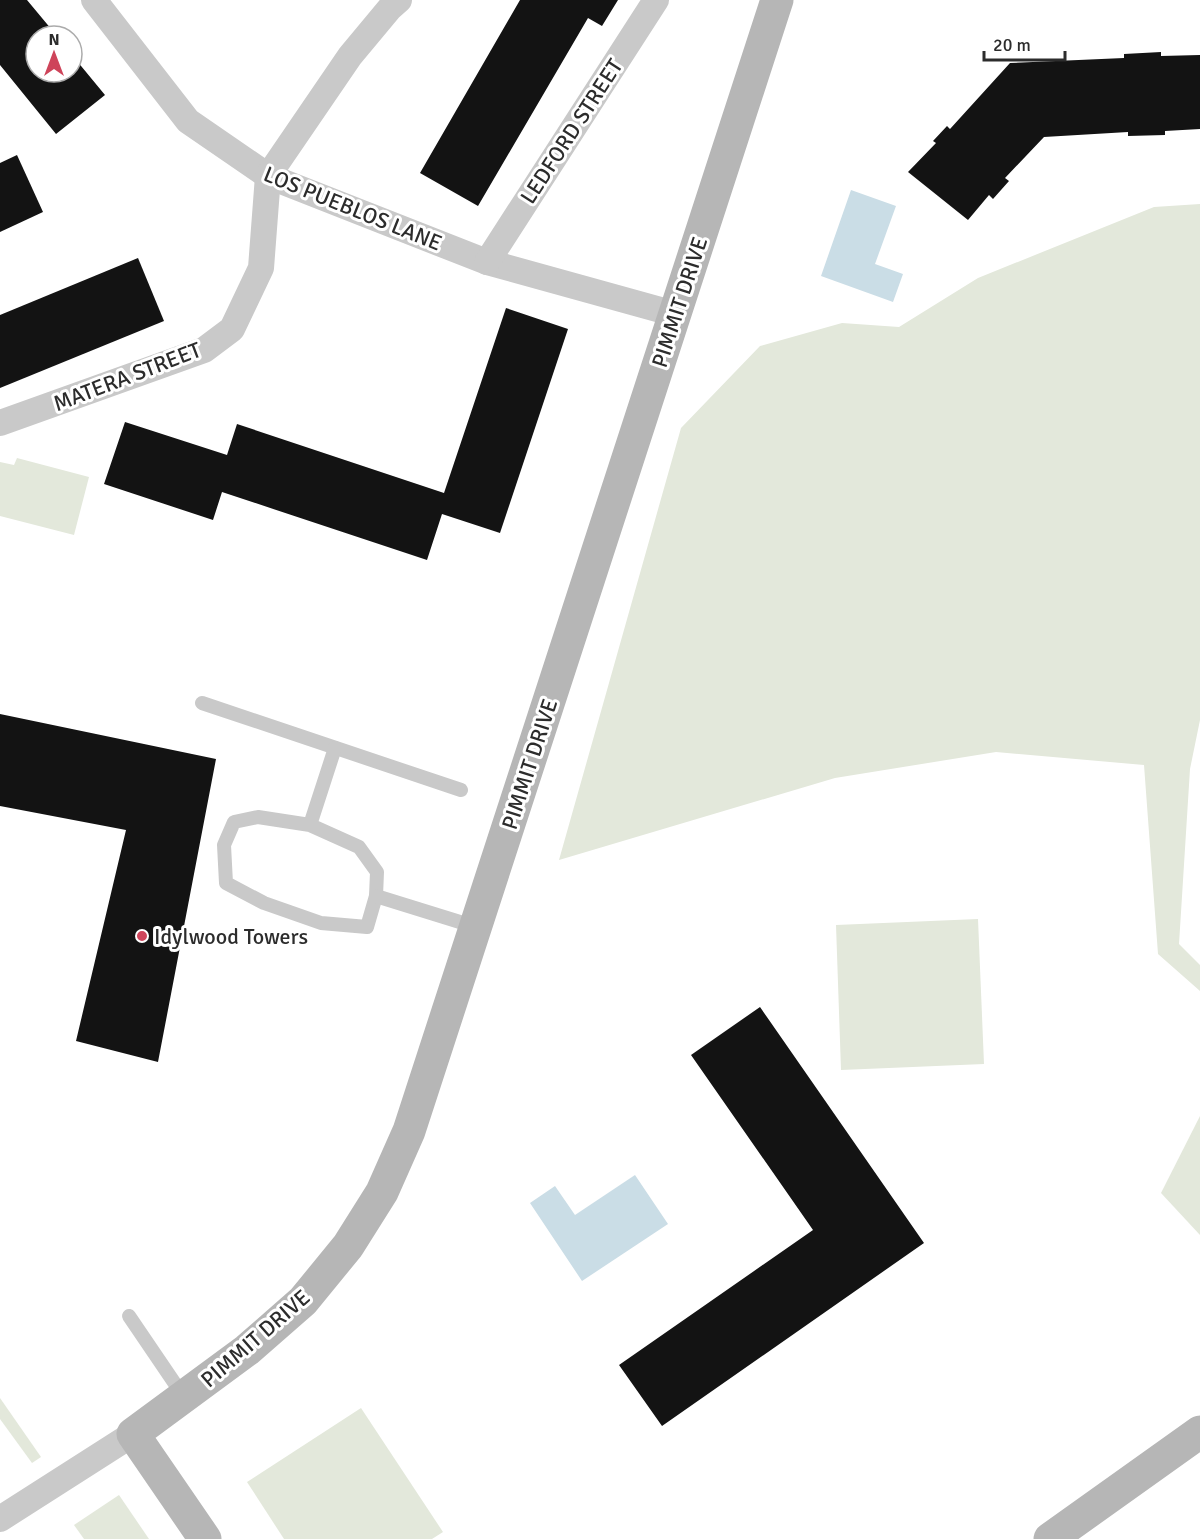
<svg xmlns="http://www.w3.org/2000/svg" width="1200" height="1539" font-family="Signika,sans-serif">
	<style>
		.green { fill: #e3e8db }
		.water { fill: #cadde6 }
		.building { fill: #131313 }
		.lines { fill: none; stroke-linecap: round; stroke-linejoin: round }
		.lane { stroke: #c9c9c9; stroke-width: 14 }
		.street { stroke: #c9c9c9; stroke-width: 26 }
		.secondary { stroke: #b6b6b6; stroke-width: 33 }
		.poi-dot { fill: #ce445a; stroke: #fff; stroke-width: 2 }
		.labels { text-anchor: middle; stroke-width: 6; stroke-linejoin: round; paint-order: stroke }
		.street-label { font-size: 22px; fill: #2c2c2c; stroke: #fff }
		.poi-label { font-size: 22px; fill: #2c2c2c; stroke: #fff; text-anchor: start }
	</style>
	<rect width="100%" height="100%" fill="#fff"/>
	<g class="green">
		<polygon points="1200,204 1200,720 1190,769 1179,944 1200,965 1200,991 1158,954 1144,765 996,752 835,778 559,860 681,428 760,346 842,323 899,327 978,278 1154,207"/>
		<polygon points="17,458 89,477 74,535 0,516 0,462 14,465"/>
		<polygon points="978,919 984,1064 841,1070 836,925"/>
		<polygon points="1200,1116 1200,1235 1161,1193"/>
		<polygon points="0,1398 41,1457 32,1463 0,1419"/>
		<polygon points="361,1408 443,1532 432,1539 284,1539 247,1482"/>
		<polygon points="119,1495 149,1539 84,1539 74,1525"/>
	</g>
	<g class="water">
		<polygon points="851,190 896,206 875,264 903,274 893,302 821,276"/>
		<polygon points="635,1175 668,1224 582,1281 530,1203 555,1186 575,1215"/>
	</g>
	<g class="building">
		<polygon points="0,0 27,0 57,36 36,36 36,72 72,72 72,55 105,95 56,134 0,65"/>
		<polygon points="520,0 618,0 602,26 588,18 478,206 420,173"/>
		<polygon points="1161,52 1161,56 1200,55 1200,129 1165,131 1165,135 1128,136 1128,132 1044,137 1005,178 1009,181 993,199 989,195 968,220 908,172 936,143 933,141 947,126 950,129 1010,63 1124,58 1124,54"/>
		<polygon points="17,155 43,212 0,232 0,163"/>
		<polygon points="138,258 164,321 0,388 0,315"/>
		<polygon points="506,308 568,329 500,533 442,514 427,560 222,492 213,520 104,484 125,422 227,455 237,424 444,493"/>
		<polygon points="0,714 216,759 158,1062 76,1041 126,830 0,806"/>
		<polygon points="760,1007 924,1243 662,1426 619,1365 813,1230 691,1055"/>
	</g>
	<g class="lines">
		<g class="lane">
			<polyline points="202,703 461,790"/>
			<polyline points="310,825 258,817 234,822 224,845 226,883 264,903 321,923 367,927 376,896 377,872 359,847 310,825 335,748"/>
			<polyline points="376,896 476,927"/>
			<polyline points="129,1316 184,1397"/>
		</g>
		<g class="street">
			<polyline points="94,0 188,121 268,176 487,262 675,314"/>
			<polyline points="487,262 656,0"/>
			<polyline points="0,423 204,350 232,329 261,268 268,176 350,56 390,8 399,0"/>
			<polyline points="0,1519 133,1434"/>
		</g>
		<g class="secondary">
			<polyline points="205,1539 133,1434 247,1350 303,1301 348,1246 382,1192 409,1131 777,0"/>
			<polyline points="1050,1539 1200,1432"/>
		</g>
	</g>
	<circle class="poi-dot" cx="142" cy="936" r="6"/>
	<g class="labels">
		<g class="street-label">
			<text transform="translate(571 131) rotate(-57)" y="8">LEDFORD STREET</text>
			<text transform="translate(353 208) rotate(22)" y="8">LOS PUEBLOS LANE</text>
			<text transform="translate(679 302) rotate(-72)" y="8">PIMMIT DRIVE</text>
			<text transform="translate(127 376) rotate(-21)" y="8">MATERA STREET</text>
			<text transform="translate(529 764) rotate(-72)" y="8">PIMMIT DRIVE</text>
			<text transform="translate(255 1338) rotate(-41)" y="8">PIMMIT DRIVE</text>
		</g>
		<g class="poi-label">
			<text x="154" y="944">Idylwood Towers</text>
		</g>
	</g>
	<g transform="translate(54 54)"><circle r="28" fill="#ffffff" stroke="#ababab" stroke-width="1.5"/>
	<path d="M0-4.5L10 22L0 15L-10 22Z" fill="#ce445a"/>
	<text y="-9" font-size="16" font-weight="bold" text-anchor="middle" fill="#2c2c2c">N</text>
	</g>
	<path d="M984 51v9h81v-9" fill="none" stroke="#2c2c2c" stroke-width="3"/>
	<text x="993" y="51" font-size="18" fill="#2c2c2c" stroke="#ffffff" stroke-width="4.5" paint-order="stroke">20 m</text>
</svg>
